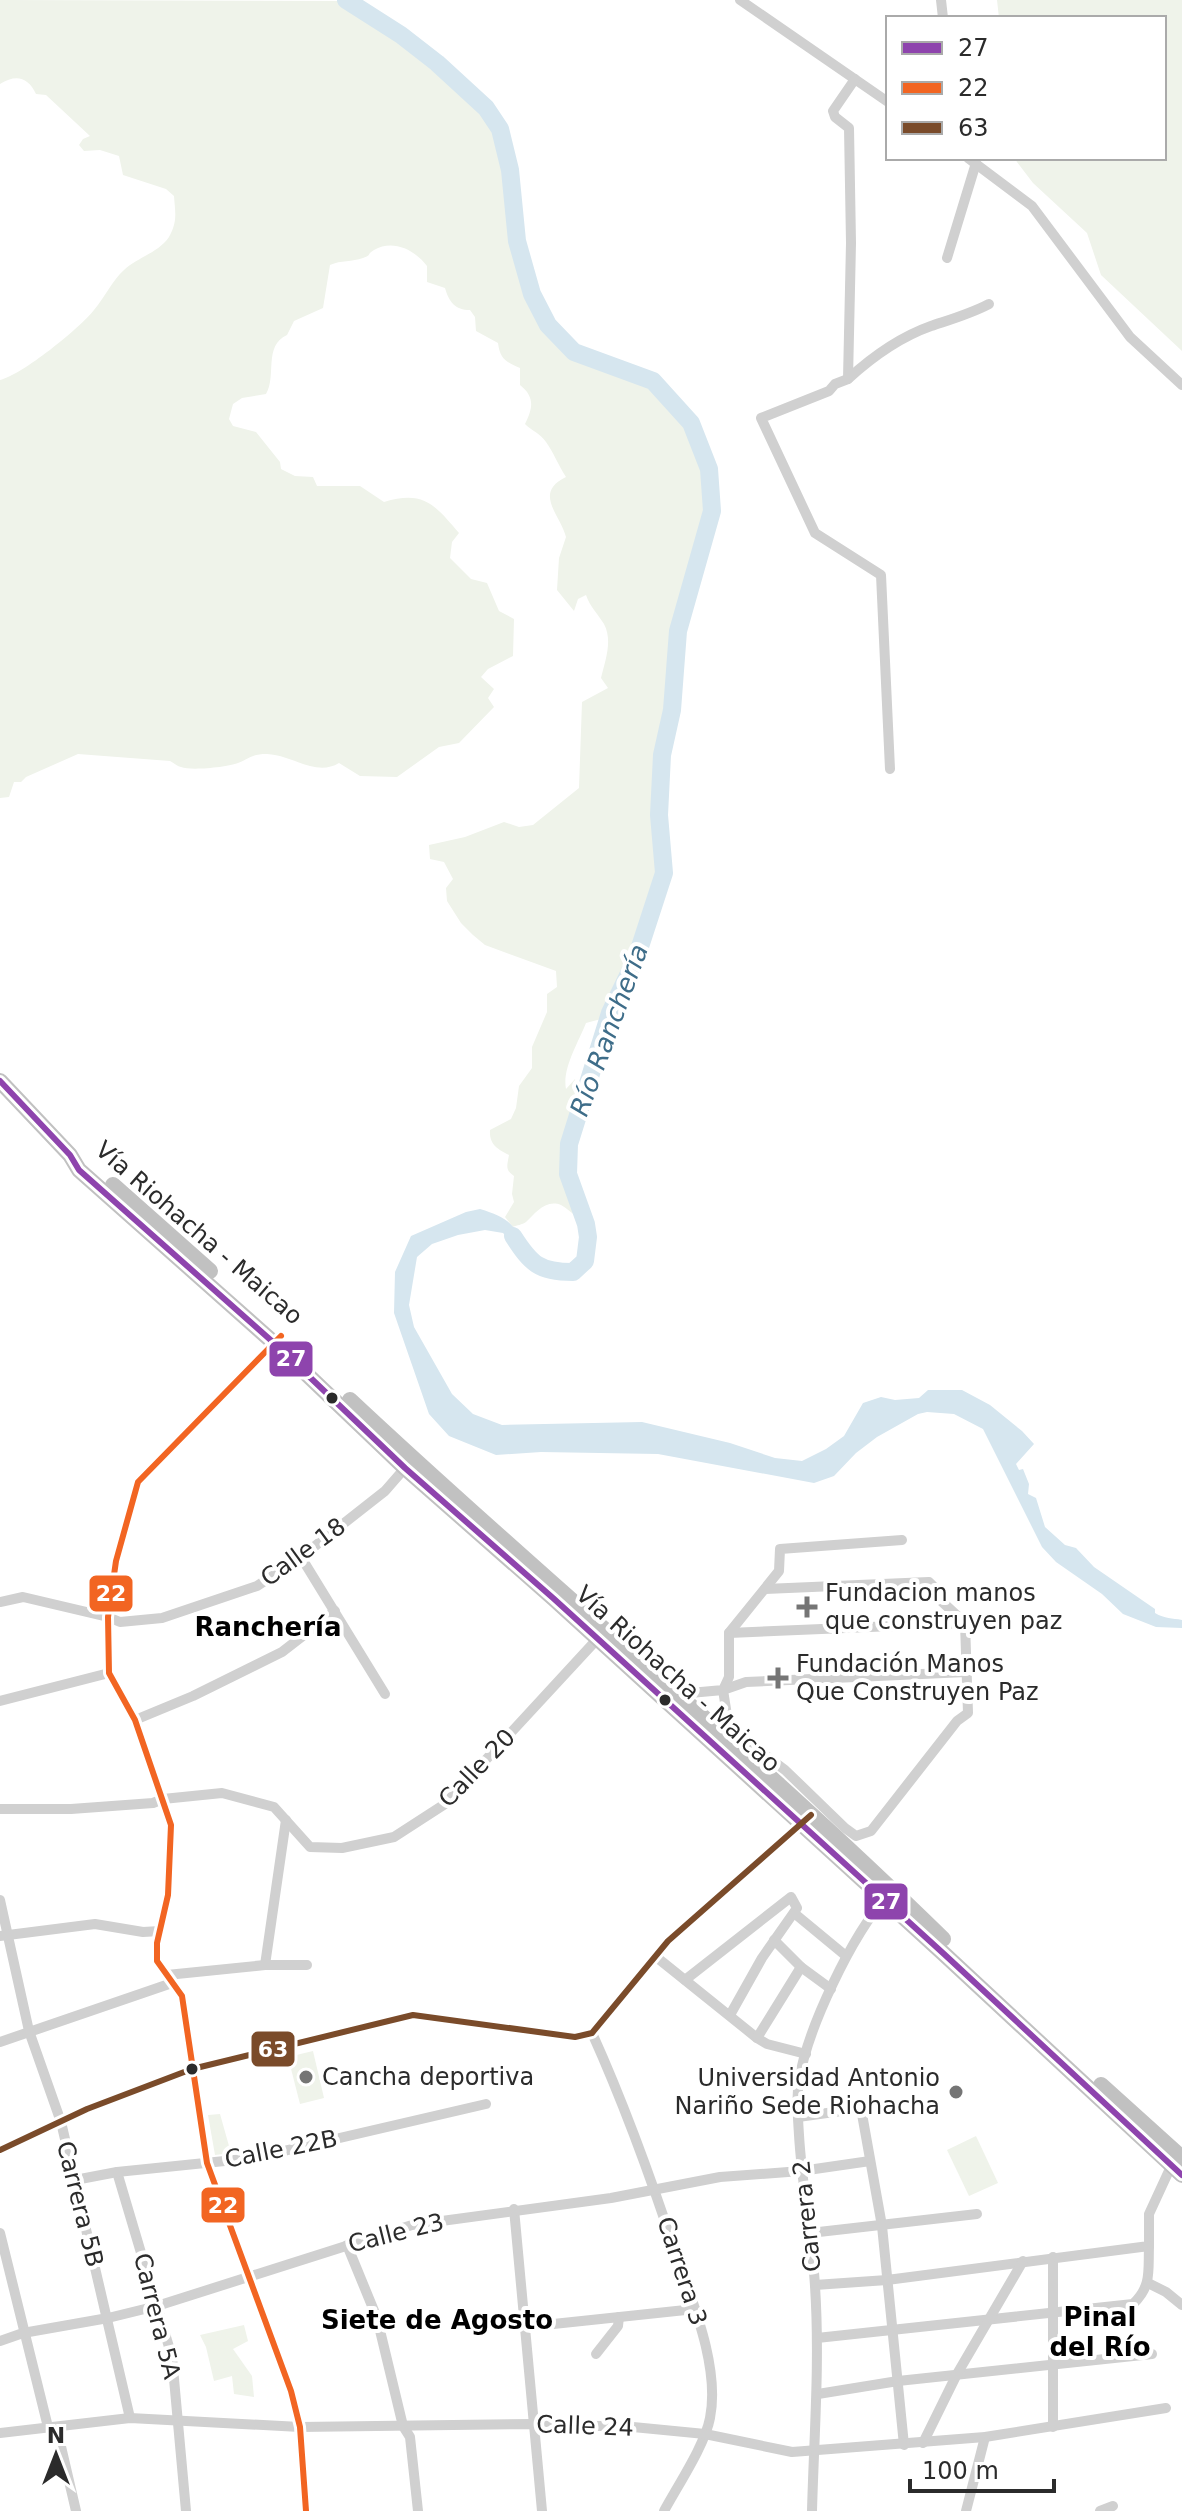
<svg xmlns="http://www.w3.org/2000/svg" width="1182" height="2511" font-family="'DejaVu Sans',sans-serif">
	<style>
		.green { fill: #eff3ea }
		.water { fill: #d6e6ef }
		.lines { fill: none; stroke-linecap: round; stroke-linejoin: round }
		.river { stroke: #d6e6ef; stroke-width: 18 }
		.minor { stroke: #d0d0d0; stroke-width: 10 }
		.trunk { stroke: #c1c1c1; stroke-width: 16 }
		.bus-1-casing { stroke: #fff; stroke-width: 12 }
		.bus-2-casing { stroke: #fff; stroke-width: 12 }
		.bus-3-casing { stroke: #fff; stroke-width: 12 }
		.bus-1 { stroke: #8e44ad; stroke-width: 6 }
		.bus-2 { stroke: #f26522; stroke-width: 6 }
		.bus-3 { stroke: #7a4b2a; stroke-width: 6 }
		.bus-dot { fill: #2b2b2b; stroke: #fff; stroke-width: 3 }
		.poi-dot { fill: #757575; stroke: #fff; stroke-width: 3 }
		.labels { text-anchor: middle; stroke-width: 8; stroke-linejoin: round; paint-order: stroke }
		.street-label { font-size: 24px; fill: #2b2b2b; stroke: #fff }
		.poi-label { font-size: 24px; fill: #2b2b2b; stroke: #fff; text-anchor: start }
		.water-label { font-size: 26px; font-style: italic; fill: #3e6d89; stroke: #fff }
		.neighbourhood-label { font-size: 26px; font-weight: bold; fill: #000; stroke: #fff }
		.line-badge { stroke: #fff; stroke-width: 3 }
		.badge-label { font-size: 22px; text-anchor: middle; font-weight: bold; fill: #fff }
	</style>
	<rect width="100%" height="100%" fill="#fff"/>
	<g class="green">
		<path d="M0,0L348,1L437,64L486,108L500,129L510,170L517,241L532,294L548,325L574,352L653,381L691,423L709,469L712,511L678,631L672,710L662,755L659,811L664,873L636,959L610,1013L601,1019L586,1023C578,1043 562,1069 566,1089L575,1079C577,1088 579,1102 575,1111C567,1127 557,1147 564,1166H568L569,1176L582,1215L578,1217C572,1214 567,1208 561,1205C545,1199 535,1214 526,1222C522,1225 517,1225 513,1227L505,1217L514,1202L512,1194L514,1176C505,1170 507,1166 509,1155C498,1149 489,1145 490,1130L511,1119L516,1108L519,1086L532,1068V1047L547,1012V994L557,987L556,971L485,945L473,935L461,923L447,901L446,888L453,879L444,862L430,859L429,845L465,837L504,822L519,827L533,825L579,788L582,702L608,688L601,678C605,661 613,641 604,624C598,614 590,607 586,595L578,599L574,611L557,590L559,558L566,537C560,514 533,493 566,477C558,465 554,453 546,442C540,433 532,431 525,424C533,408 535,397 520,385V368C506,362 500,359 498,343L476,331L475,317L470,310C455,310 449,302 445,288L427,282V266C415,250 393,239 374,250C366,255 372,255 363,258C352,262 341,260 330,265L323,308L294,321L287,335C263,346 277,376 266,394L242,398L233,404L229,419L233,426L256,432L280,462L281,469L295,476L313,477L317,486H360L384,502C424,490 435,505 459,533L452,542L450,558L471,579L487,583L499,611L514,619L513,656L488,669L481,677L494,689L488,698L494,707L459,743L439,747L397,777L360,776L339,763C316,777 292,755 267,754C251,754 251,758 238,763C228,767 191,771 181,767C177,766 174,763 170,761L78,754L26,777L21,782H14L9,797L0,798V380C22,375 80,328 94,310C105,297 112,281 124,270C138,257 158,253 169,237C178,221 175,212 174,196L166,189L123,175L119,156L100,150L84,151L79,145L83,139L90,136L46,95L36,94C28,77 16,74 0,84Z"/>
		<polygon points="997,0 1182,0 1182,351 1101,275 1087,233 1033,183 1014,158 1164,158 1164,18 999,18"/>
		<polygon points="313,2051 324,2098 300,2104 288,2057"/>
		<polygon points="220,2114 231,2153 215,2155 208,2115"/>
		<polygon points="976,2136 998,2183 969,2196 947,2150"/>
		<polygon points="244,2325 248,2341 233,2349 252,2376 254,2397 234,2394 232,2376 214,2381 206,2347 200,2335"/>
	</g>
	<path class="water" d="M480,1209C509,1218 518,1225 525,1255L503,1233L485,1230L458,1235L432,1244L417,1257L409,1305L414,1327L452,1394L473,1414L502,1425L642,1422L730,1443L775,1458L802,1461L826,1449L844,1436L863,1403L881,1397L895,1400L919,1398L928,1390H962L990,1405L1022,1431L1034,1444L1016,1464L1019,1470L1023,1469L1029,1484L1028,1494L1036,1498L1045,1527L1065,1545L1076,1548L1094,1567L1155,1609V1613C1165,1619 1172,1618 1182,1620V1628L1156,1627L1123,1614L1102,1594L1056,1562L1042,1547L983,1429L954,1414L927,1412L918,1414L877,1437L856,1453L834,1476L814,1483L658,1454L541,1452L496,1455L449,1436L429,1414L394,1313L395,1272L411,1236L466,1212Z"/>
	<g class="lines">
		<path class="river" d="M346,0L401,35L437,63L486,108L500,129L510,170L517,241L532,294L548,325L574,352L653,381L691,423L709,469L712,511L678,631L672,710L662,755L659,815L664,873L636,959L610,1013L569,1144L568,1174L586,1224L588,1237L585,1261L573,1272C539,1272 531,1264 513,1236"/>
		<g class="minor">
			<polyline points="740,0 888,102"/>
			<polyline points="941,0 943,18"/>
			<polyline points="855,79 833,111 835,117 849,128 851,243 848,379 835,384 829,391 761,418 815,533 881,575 890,769"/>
			<polyline points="968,158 1032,206 1130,337 1182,385"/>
			<polyline points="947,258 976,163"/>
			<path d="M848,379C872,357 900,337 931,326C952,319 970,314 989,304"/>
			<polyline points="281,1336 138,1482 116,1561 108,1617 109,1673 135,1720 171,1825 168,1895 157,1943 157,1961 182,1996 207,2163 291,2391 300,2427 306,2511"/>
			<polyline points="301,1557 385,1694"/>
			<polyline points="765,1589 929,1582 934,1587 938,1598 965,1623 968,1713 957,1721 871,1831 856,1836 845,1828 785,1770 729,1728 723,1690 746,1682 966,1672"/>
			<polyline points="0,1602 23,1597 108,1617 120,1622 162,1618 257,1586 301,1557 385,1491 405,1468"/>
			<polyline points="729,1633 965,1623"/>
			<polyline points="676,1697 679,1694 723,1690 729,1677 729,1633 779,1571 780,1549 902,1540"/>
			<polyline points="0,1701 109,1673"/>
			<polyline points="135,1720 193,1696 282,1652 335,1611"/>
			<polyline points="0,1809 71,1809 153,1803 163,1799 222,1793 274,1807 310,1847 342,1848 394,1837 445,1804 601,1635"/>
			<polyline points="0,1900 29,2031 61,2122 130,2418"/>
			<polyline points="794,1913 846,1956"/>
			<polyline points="0,1936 95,1924 143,1932 160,1931"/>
			<polyline points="774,1940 801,1967 831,1989"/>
			<polyline points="655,1956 757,2038 767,2044 806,2054"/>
			<polyline points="265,1965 286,1820"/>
			<polyline points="167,1975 265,1965 307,1965"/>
			<polyline points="685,1980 791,1897 797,1908 762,1958 730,2015"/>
			<path d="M592,2033C625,2106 652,2181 677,2257C693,2303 720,2368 710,2418C705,2445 678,2485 664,2511"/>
			<polyline points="757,2038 801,1967"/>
			<polyline points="0,2042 172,1983"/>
			<polyline points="798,2117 856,2109 862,2114 882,2226 904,2445"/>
			<polyline points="0,2150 87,2109 192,2069 413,2015 575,2037 592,2033 668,1941 804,1822"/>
			<polyline points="117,2172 172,2357 186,2511"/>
			<polyline points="75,2180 117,2172 254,2158 486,2104"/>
			<polyline points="514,2209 542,2511"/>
			<polyline points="0,2233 48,2427 59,2438 76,2511"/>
			<polyline points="810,2233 977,2214"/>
			<polyline points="347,2245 377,2318 403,2426 410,2437 418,2511"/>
			<polyline points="1148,2283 1166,2292 1182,2305"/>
			<polyline points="815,2285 887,2280 1149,2246 1149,2214 1173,2162"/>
			<polyline points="525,2327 695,2309"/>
			<path d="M817,2338L1133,2304C1152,2286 1148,2271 1149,2246"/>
			<polyline points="0,2341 23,2333 108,2318 157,2306 412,2225 611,2198 720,2177 801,2171 870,2161"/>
			<polyline points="596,2354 618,2326 619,2317"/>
			<polyline points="818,2394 898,2381 1152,2354"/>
			<polyline points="1053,2427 1053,2257"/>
			<polyline points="0,2433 130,2418 300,2427 534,2424 633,2427 705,2434 792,2452 985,2437 1166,2408"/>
			<polyline points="923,2443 957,2374 1023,2261"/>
			<path d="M812,2511C814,2436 820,2362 815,2286C812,2236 802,2186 799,2135C798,2118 796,2098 799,2081C807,2029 852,1935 887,1896"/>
			<polyline points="966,2511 985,2437"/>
			<polyline points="1100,2511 1113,2506"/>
		</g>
		<g class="trunk">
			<polyline points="0,1081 70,1155 79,1170 274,1343 405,1468 553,1598 944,1954 1182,2175"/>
			<polyline points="113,1185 210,1271"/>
			<path d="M350,1400C545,1583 752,1752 943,1939"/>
			<polyline points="1101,2085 1182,2158"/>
		</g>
		<defs>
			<polyline id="bus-1" points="0,1081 70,1155 79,1170 274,1343 405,1468 553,1598 944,1954 1182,2175"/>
			<polyline id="bus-2" points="281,1336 138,1482 116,1561 108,1617 109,1673 135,1720 171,1825 168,1895 157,1943 157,1961 182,1996 207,2163 291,2391 300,2427 306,2511"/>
			<polyline id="bus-3" points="0,2150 87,2109 192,2069 413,2015 575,2037 592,2033 668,1941 811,1815"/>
		</defs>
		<use href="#bus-1" class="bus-1-casing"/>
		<use href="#bus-2" class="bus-2-casing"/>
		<use href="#bus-3" class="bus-3-casing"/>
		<use href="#bus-1" class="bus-1"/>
		<use href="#bus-2" class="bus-2"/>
		<use href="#bus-3" class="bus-3"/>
	</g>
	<g class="bus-dot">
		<circle cx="332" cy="1398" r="7"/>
		<circle cx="665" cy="1700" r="7"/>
		<circle cx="192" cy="2069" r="7"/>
	</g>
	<g class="poi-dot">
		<path d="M803 1595h8v8h8v8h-8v8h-8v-8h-8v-8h8z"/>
		<path d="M774 1666h8v8h8v8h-8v8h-8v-8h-8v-8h8z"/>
		<circle cx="306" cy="2077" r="8"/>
		<circle cx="956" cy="2092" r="8"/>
	</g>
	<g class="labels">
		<g class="street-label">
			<text transform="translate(199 1233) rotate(41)" y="8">Vía Riohacha - Maicao</text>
			<text transform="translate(303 1552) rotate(-36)" y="8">Calle 18</text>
			<text transform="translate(678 1679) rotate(42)" y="8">Vía Riohacha - Maicao</text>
			<text transform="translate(477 1768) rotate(-46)" y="8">Calle 20</text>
			<text transform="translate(281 2149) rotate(-11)" y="8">Calle 22B</text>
			<text transform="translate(80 2204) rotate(76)" y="8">Carrera 5B</text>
			<text transform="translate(807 2216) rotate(-96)" y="8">Carrera 2</text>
			<text transform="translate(396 2233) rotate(-14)" y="8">Calle 23</text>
			<text transform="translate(682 2271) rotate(72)" y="8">Carrera 3</text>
			<text transform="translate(157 2316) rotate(76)" y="8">Carrera 5A</text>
			<text transform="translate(585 2426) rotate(2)" y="8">Calle 24</text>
		</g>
		<g class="poi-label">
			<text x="825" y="1601">Fundacion manos<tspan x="825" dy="28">que construyen paz</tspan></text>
			<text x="796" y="1672">Fundación Manos<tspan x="796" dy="28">Que Construyen Paz</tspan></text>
			<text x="322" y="2085">Cancha deportiva</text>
			<text x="940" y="2086" text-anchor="end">Universidad Antonio<tspan x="940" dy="28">Nariño Sede Riohacha</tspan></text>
		</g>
		<g class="water-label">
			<text transform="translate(609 1030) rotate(-70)" y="9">Río Ranchería</text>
		</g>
		<g class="neighbourhood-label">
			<text x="268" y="1636">Ranchería</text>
			<text x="1100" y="2326">Pinal<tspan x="1100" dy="30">del Río</tspan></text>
			<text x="437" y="2329">Siete de Agosto</text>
		</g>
	</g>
	<g class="line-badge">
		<rect x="268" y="1340" width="46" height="38" rx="8" fill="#8e44ad"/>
		<rect x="88" y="1574" width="46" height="39" rx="8" fill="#f26522"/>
		<rect x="863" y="1882" width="46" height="39" rx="8" fill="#8e44ad"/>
		<rect x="250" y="2030" width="46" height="38" rx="8" fill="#7a4b2a"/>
		<rect x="200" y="2186" width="46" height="38" rx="8" fill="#f26522"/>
	</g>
	<g class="badge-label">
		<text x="291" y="1366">27</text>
		<text x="111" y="1601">22</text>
		<text x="886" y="1909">27</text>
		<text x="273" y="2057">63</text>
		<text x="223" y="2213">22</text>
	</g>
	<rect x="886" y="16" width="280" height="144" fill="#ffffff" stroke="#aaaaaa" stroke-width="2"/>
	<rect x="902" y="42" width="40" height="12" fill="#8e44ad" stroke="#aaaaaa" stroke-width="2"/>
	<text x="958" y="56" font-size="24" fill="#2b2b2b">27</text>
	<rect x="902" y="82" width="40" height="12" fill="#f26522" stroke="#aaaaaa" stroke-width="2"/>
	<text x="958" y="96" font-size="24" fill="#2b2b2b">22</text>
	<rect x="902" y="122" width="40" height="12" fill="#7a4b2a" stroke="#aaaaaa" stroke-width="2"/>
	<text x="958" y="136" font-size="24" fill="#2b2b2b">63</text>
	<g transform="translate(56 2455)" stroke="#ffffff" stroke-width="6" paint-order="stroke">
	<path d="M0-6L14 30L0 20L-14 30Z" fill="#2b2b2b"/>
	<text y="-12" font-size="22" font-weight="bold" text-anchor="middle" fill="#2b2b2b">N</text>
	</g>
	<path d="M910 2479v12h144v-12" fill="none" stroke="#2b2b2b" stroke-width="4"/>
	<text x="922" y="2479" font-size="24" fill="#2b2b2b" stroke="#ffffff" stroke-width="6" paint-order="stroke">100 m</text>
</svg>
